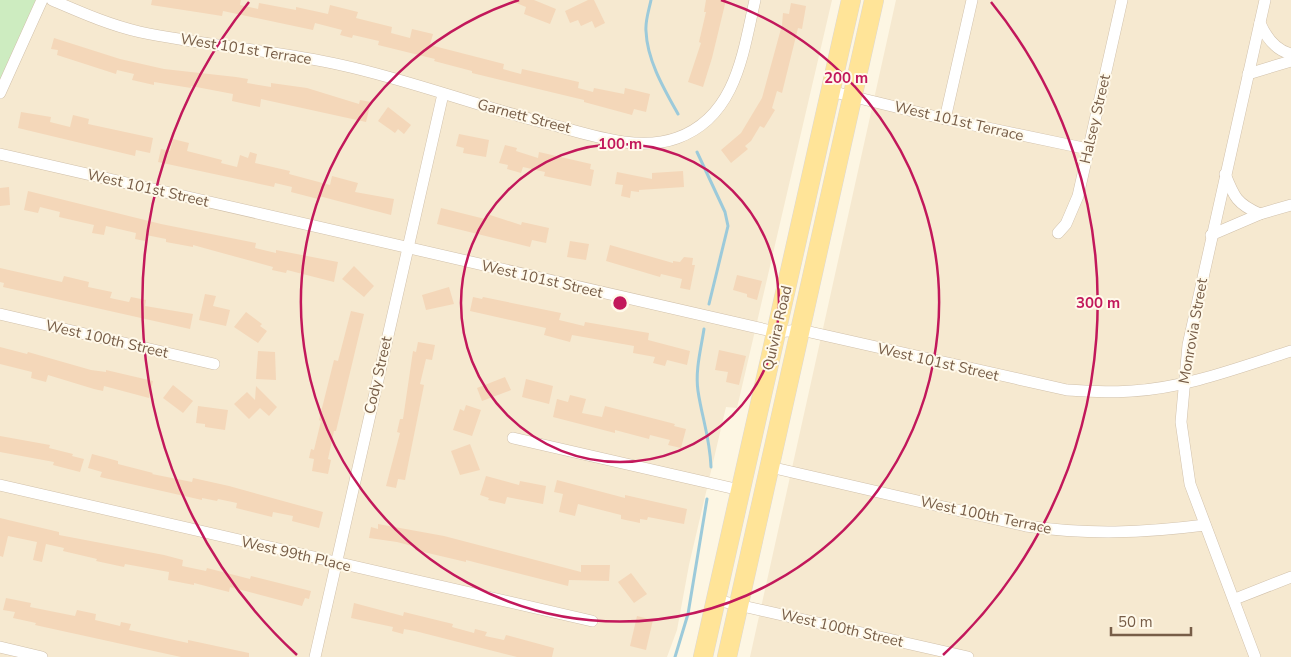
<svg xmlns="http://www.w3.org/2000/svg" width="1291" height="657" font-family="'Nunito Sans',sans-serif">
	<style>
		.residential { fill: #f6e9d0 }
		.green { fill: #cdecc0 }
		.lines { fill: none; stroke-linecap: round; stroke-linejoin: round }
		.stream { stroke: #9ccada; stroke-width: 3 }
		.building { fill: #f4d7b9 }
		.minor-casing { stroke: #d1c1ab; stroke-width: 12 }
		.primary-casing { stroke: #ded8d3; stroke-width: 20 }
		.minor { stroke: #fff; stroke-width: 11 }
		.primary { stroke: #ffe498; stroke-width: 19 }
		.ring { fill: none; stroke: #c2185b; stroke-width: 2.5 }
		.labels { text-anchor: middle; stroke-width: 4; stroke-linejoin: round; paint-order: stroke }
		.street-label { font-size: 15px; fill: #775d47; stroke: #fff9ea }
		.centre { fill: #c2185b; stroke: #fff9ea; stroke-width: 2.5 }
		.ring-label { font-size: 15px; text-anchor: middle; font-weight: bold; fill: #c2185b; stroke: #fff9ea; stroke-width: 4; stroke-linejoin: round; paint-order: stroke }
	</style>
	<rect width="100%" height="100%" fill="#fdf6e3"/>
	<g class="residential">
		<polygon points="37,0 832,0 737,408 726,407 689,565 677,630 667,657 0,657 0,82"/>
		<polygon points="896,0 1291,0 1291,657 750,657"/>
	</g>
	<polygon class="green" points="0,0 37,0 0,82"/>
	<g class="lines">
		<g class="stream">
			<path d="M651,0C649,10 645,21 646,31C647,60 664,89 678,114"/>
			<polyline points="697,152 725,212 728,226 709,304"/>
			<path d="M704,329C701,349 695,370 698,391C702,418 710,438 711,467"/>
			<polyline points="675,657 688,614 707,499"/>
		</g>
	</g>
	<g class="building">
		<polygon points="152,0 241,0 240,5 258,9 259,3 296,10 296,7 328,14 330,5 358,12 356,18 392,27 391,33 410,38 412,29 433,34 430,45 504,64 503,69 521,74 522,69 579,82 578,88 593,92 594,88 624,94 625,88 650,94 646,112 634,109 632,115 584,102 584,100 472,73 472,71 434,61 435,59 378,45 379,41 353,35 352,38 340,35 342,30 315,23 313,30 223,11 222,16 203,13 151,5"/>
		<polygon points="509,0 534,0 556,9 550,24 524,14 526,7"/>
		<polygon points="588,0 594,0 605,23 595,28 592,21 581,26 578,20 570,23 565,11"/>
		<polygon points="706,0 726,0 712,58 703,87 688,82 701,43 699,42 706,12 704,12"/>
		<polygon points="791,3 806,6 802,29 798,28 782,93 777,91 772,108 775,110 764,128 760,126 751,141 745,146 748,149 731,163 721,150 741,133 762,98 782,25 783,13 789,14"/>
		<polygon points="54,38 120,59 164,69 236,77 248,79 247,83 271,87 271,83 307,88 359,104 360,100 371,102 366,122 261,99 260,107 232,101 233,94 191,86 191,88 154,82 154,85 132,80 134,74 117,70 116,74 57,55 58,50 51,49"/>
		<polygon points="388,107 411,125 404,134 398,129 395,133 378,121"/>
		<polygon points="21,112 51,117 50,122 70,127 73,115 89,119 88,124 153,138 150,153 136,150 135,156 18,128"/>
		<polygon points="459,134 489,140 486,157 463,153 464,148 456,146"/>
		<polygon points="173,139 189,143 187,151 222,160 221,163 237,167 240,155 248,158 250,152 257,154 255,163 290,171 289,174 330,185 332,176 358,183 355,192 394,199 391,215 319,196 318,199 291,192 292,187 275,183 274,187 158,162 161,149 170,151"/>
		<polygon points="505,145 517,148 516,151 538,158 539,152 591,164 590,169 594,170 591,186 544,176 545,172 523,167 521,173 507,169 508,165 499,163"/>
		<polygon points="683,171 684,187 639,190 639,192 631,191 630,198 621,196 623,185 615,184 617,172 652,179 652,173"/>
		<polygon points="9,187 10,205 0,206 0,188"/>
		<polygon points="28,191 161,224 256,243 255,248 276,253 276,250 338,262 334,282 287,270 286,273 272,270 273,267 193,245 193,247 166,242 166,239 146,235 145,241 135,239 136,233 106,226 104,235 92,233 94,225 59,217 60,212 40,207 38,213 24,210"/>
		<polygon points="441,208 485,219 487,214 521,225 522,222 549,228 546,243 532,240 530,247 437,224"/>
		<polygon points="570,241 589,244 586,260 567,257"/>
		<polygon points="610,245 673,263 673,261 680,262 684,257 693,258 692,265 695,265 690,290 680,288 682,279 661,274 660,277 606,261"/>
		<polygon points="354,266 374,286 364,297 342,279"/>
		<polygon points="0,268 62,282 64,276 89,282 88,287 112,292 110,298 129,302 131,297 146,300 145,306 193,314 190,329 3,287 4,283 0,282"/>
		<polygon points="737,275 762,281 757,300 747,297 747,294 733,290"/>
		<polygon points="449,287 454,304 426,310 422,295"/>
		<polygon points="205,294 216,296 213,306 230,310 226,326 199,320"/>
		<polygon points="473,297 482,299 483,297 561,313 559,320 584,326 585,322 649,333 648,340 690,351 687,365 667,360 665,366 653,363 655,357 633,353 634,346 572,335 570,342 544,335 546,328 470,311"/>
		<polygon points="351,311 364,314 336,431 334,431 328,459 331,460 328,474 312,471 314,459 309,458 311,449 314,450 321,421 319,420 334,360 338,361"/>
		<polygon points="246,312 262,324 260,326 267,331 258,343 234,327"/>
		<polygon points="418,342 435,345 432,360 426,359 420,384 424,385 405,480 398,479 396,488 386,486 400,433 397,432 400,419 403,419 413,351 416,352"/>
		<polygon points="0,347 27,354 28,352 91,370 106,372 106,370 153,381 149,398 104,386 103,391 94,389 48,375 46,382 31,378 32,372 0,364"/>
		<polygon points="719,350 746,356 739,385 726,382 728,372 715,370"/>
		<polygon points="258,351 275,352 276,380 256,379"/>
		<polygon points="505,377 511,390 482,401 477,388"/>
		<polygon points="526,379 553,386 549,404 522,397"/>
		<polygon points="173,385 193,401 183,413 163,398"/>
		<polygon points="256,386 277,407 269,416 260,408 249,419 234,404 247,392 255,400"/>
		<polygon points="570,395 586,399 582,413 602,417 605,406 675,424 674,426 686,429 681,448 668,445 670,440 650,435 649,439 615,430 615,433 553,417 557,399 568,402"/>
		<polygon points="466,405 481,410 472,436 453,430 460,409 464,411"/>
		<polygon points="198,406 228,410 225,430 205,427 205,424 196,423"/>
		<polygon points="0,436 50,445 49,448 73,454 72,456 84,459 80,472 53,465 54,462 0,452"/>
		<polygon points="470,444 480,470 460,475 451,451"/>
		<polygon points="92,454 118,461 118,464 153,473 152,474 192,482 193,478 229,486 323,512 319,528 292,521 293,516 273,512 272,517 236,508 237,503 218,499 217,501 202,498 202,500 100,477 102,472 88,468"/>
		<polygon points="486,476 519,485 520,481 546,486 543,504 507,497 505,504 488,500 489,498 480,495"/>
		<polygon points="557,480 625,498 625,495 687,509 684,524 648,517 647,520 640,519 640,523 621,519 621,515 578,504 575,516 559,512 563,494 554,492"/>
		<polygon points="0,518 59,532 59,535 164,555 183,560 182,566 206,571 207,568 250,579 251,576 311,591 309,599 305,598 302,606 230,587 229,592 194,583 194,585 168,580 169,572 125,564 124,567 96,561 97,559 63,551 64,548 46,544 42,562 33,560 37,542 8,536 3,557 0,556"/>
		<polygon points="378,524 444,536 581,572 581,565 610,565 609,581 569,580 568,586 466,560 466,562 415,550 416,547 397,542 369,538 371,527 378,529"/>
		<polygon points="631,573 647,594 634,603 618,582"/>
		<polygon points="6,598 31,603 30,607 75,616 77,610 96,614 95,620 120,626 121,622 131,624 129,630 188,643 188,640 249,653 249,657 181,657 35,625 36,623 13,618 15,612 3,610"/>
		<polygon points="354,603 403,616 404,612 453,624 452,627 474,633 475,629 487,632 485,636 504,640 506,635 554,648 552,657 517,657 415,631 404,629 403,634 392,631 393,627 351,618"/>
		<polygon points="637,616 653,620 646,650 630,646"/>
	</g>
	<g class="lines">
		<defs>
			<g id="minor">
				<path d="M52,0C80,12 109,25 140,32C207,46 275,50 341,65C410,80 477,106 545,123C586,133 636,153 677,138C736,117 743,53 755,0"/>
				<path d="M1260,23C1266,37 1275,50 1291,54"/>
				<polyline points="1248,74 1291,61"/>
				<polyline points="830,91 945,119 1088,149"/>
				<polyline points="0,93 42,0"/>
				<polyline points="945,119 972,0"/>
				<path d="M0,154L776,332L801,330L1067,390C1089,391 1110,393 1132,391C1186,388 1240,367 1291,351"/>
				<path d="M1225,174C1234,197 1237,204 1260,214"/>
				<polyline points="1058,233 1066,224 1078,196 1122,0"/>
				<polyline points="1211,235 1260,214 1291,205"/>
				<polyline points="0,314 214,364"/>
				<polyline points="513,438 740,490"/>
				<path d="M770,467L1026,526C1089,535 1142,533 1205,525"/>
				<polyline points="0,485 592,621"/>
				<polyline points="1235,599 1291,577"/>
				<polyline points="716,600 968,657"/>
				<polyline points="0,647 42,657"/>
				<polyline points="315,657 443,94"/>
				<polyline points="1255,657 1190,484 1181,422 1188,345 1265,0"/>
			</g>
			<g id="primary">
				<polyline points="703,657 851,0"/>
				<polyline points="727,657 874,0"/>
			</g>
		</defs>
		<use href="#minor" class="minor-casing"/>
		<use href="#primary" class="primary-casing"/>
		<use href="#minor" class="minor"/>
		<use href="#primary" class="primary"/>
	</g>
	<g class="ring">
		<circle cx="620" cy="303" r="159"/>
		<path d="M721 0A319 319 0 1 1 519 0"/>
		<path d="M297 655A478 478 0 0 1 249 2M991 2A478 478 0 0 1 943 655"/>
	</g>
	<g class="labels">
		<g class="street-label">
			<text transform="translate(246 49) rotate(9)" y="5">West 101st Terrace</text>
			<text transform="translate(524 116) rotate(15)" y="5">Garnett Street</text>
			<text transform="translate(1095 119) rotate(-77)" y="5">Halsey Street</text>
			<text transform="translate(959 121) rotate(13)" y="5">West 101st Terrace</text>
			<text transform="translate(148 188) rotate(13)" y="5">West 101st Street</text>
			<text transform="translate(542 279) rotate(13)" y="5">West 101st Street</text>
			<text transform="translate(777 328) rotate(-77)" y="5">Quivira Road</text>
			<text transform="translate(1193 331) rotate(-80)" y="5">Monrovia Street</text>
			<text transform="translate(107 339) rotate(13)" y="5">West 100th Street</text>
			<text transform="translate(938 362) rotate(13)" y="5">West 101st Street</text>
			<text transform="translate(378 375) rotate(-77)" y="5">Cody Street</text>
			<text transform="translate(986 515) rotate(12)" y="5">West 100th Terrace</text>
			<text transform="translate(296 554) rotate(13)" y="5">West 99th Place</text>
			<text transform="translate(842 628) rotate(13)" y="5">West 100th Street</text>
		</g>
	</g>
	<circle cx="620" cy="303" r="8" class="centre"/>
	<g class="ring-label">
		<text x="846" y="83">200 m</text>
		<text x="620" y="149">100 m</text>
		<text x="1098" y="308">300 m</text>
	</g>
	<path d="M1111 627v8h80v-8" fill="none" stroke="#775d47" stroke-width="2.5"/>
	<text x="1118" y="627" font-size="15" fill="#775d47" stroke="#fff9ea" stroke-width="4" paint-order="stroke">50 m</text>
</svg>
